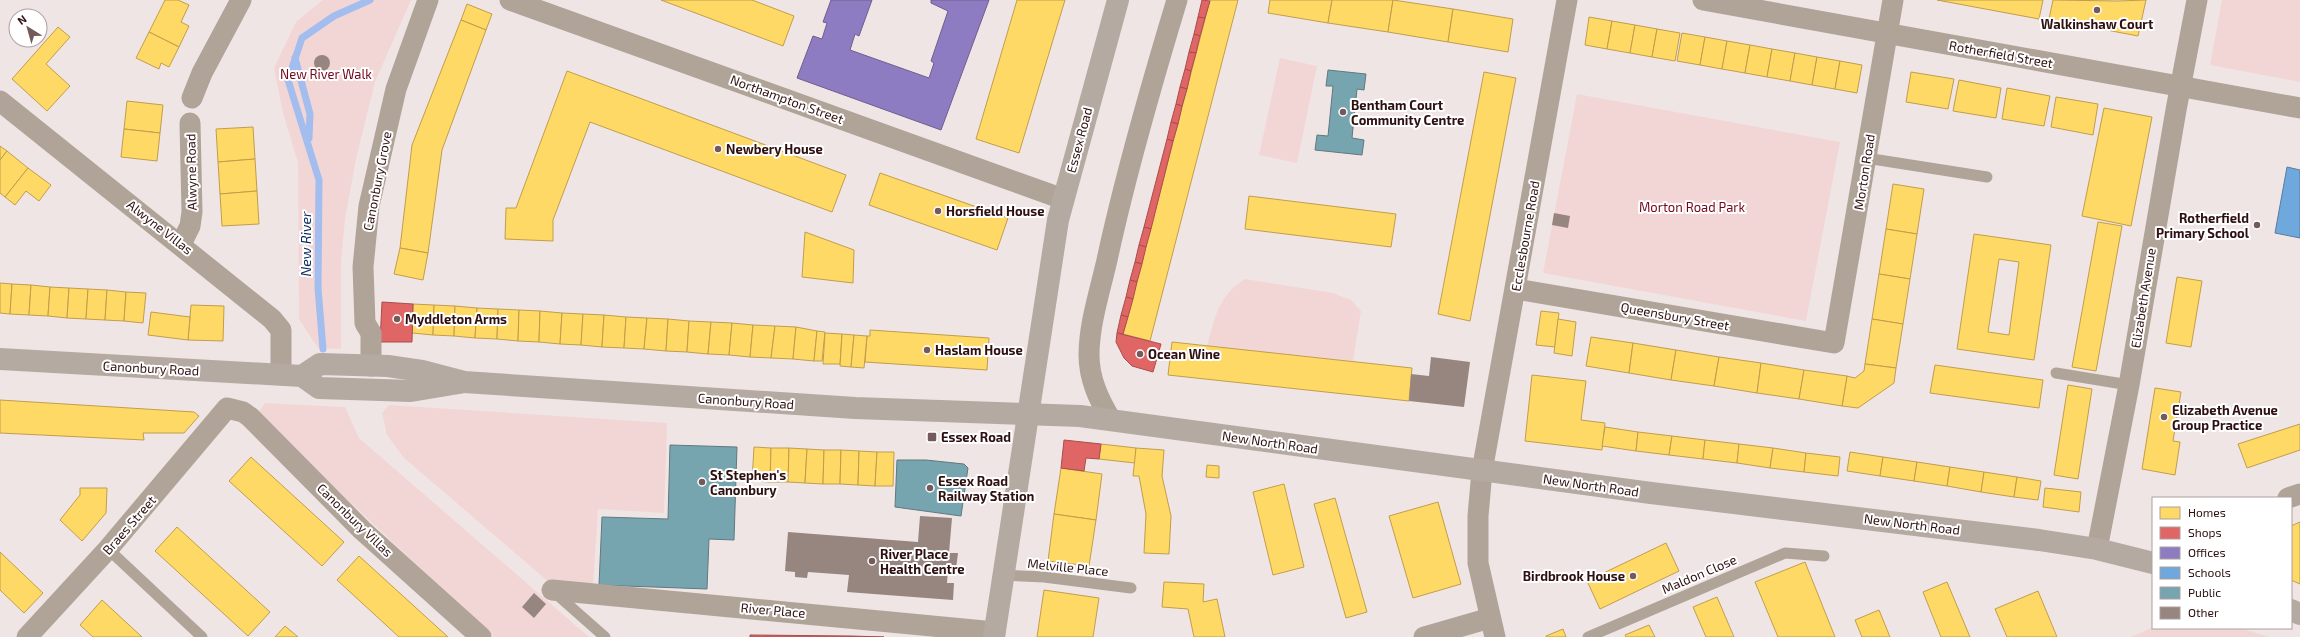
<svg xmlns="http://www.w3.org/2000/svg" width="2300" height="637" font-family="'Exo 2',sans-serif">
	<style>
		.green { fill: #f2d6d5 }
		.homes { fill: #ffd966; stroke: #c19d4c; fill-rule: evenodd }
		.shops { fill: #e06666; stroke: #ab4c4c }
		.offices { fill: #8e7cc3; stroke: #725c8e }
		.schools { fill: #6fa8dc; stroke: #5c7a9f }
		.public { fill: #76a5af; stroke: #617880 }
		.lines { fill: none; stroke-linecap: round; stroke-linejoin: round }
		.stream { stroke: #a2bdee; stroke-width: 7 }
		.building { fill: #978580 }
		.lane { stroke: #b0a498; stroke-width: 11 }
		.street { stroke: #b0a498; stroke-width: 21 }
		.primary { stroke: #b4aaa2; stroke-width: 22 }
		.poi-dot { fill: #735b5b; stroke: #fff; stroke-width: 1.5 }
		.labels { text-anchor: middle; stroke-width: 4; stroke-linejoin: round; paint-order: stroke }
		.poi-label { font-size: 13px; font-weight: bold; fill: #2f1011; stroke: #fff; text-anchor: start }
		.street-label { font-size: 13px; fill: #2f1011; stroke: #fff }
		.park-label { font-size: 13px; fill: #72061d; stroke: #fff }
		.water-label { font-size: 14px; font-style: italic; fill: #072b5f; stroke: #fff }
	</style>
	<rect width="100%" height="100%" fill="#f0e5e5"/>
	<g class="green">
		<polygon points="323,0 411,0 375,82 356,159 345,219 341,264 341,349 318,348 299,319 298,163 283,113 274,68 296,22"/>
		<polygon points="2222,0 2300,0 2300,82 2210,65"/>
		<polygon points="1280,58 1317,66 1297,163 1259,155"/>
		<polygon points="1577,94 1840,142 1806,321 1543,273"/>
		<path d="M1245,279L1333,293L1351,300L1361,311L1353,361L1207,346C1215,317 1218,296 1245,279Z"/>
		<polygon points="265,403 345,407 359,438 589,637 494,637 257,415"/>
		<polygon points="389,405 667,423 664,513 598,509 593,586 550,583 404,458 387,435 382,413"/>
		<polygon points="2153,627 2240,628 2269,637 2131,637"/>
	</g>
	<g class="homes">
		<polygon points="165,0 178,0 189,5 181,22 189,26 179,47 149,32"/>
		<polygon points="661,0 752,0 794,16 783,46"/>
		<polygon points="1017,0 1065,0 1019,153 976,139"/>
		<polygon points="1238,0 1150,341 1123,334 1210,0"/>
		<polygon points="1270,0 1332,0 1328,23 1268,13"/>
		<polygon points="1332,0 1393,0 1388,32 1328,23"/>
		<polygon points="1393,0 1453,9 1448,42 1388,32"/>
		<polygon points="1937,0 2043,0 2039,19"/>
		<polygon points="2053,0 2118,1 2146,0 2138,36 2049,19"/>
		<polygon points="467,4 492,14 486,30 461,20"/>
		<polygon points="1453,9 1513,19 1508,52 1448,42"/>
		<polygon points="1589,17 1612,21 1607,49 1585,45"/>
		<polygon points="461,20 486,30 442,150 428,253 400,248 412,145"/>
		<polygon points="1612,21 1635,25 1630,53 1607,49"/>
		<polygon points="1635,25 1657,29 1652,57 1630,53"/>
		<polygon points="58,27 70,37 46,64 70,86 47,111 12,79"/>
		<polygon points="1657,29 1680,33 1675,61 1652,57"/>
		<polygon points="149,32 179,47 169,67 161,63 159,69 136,58"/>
		<polygon points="1682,33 1705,37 1700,65 1677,61"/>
		<polygon points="1705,37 1727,41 1722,69 1700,65"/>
		<polygon points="1727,41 1750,45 1745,73 1722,69"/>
		<polygon points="1750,45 1772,49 1767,77 1745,73"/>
		<polygon points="1772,49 1795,53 1790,81 1767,77"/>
		<polygon points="1795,53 1817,57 1812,85 1790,81"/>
		<polygon points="1817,57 1840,61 1835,89 1812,85"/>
		<polygon points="1840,61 1862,65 1857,93 1835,89"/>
		<polygon points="567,71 846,175 832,212 590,122 553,220 553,241 505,239 506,208 516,208"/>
		<polygon points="1484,72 1516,78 1470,321 1438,314"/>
		<polygon points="1911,72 1954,79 1948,109 1906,102"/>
		<polygon points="1959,80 2001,88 1996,118 1953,111"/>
		<polygon points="2007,88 2050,96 2044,126 2002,119"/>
		<polygon points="2056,97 2098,104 2093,135 2051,127"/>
		<polygon points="127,101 163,105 160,133 124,129"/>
		<polygon points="2104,108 2152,117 2131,226 2082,216"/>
		<polygon points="253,127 255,159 218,162 216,129"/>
		<polygon points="124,129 160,133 157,161 121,157"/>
		<polygon points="0,146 7,151 0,160"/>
		<polygon points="7,151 28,168 5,197 0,193 0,160"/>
		<polygon points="255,159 257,191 220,194 218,162"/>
		<polygon points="28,168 51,185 39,201 26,191 15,205 5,197"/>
		<polygon points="880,173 1008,218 997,250 869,205"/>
		<polygon points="1893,184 1924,189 1917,234 1886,229"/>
		<polygon points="257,191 259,224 222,226 220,194"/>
		<polygon points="1249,196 1396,214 1391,247 1245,229"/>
		<polygon points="2098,222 2122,226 2096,371 2072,367"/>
		<polygon points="1886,229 1917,234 1910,279 1879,274"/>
		<polygon points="805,232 854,250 853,283 802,277"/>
		<path d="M1974,234L2051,245L2034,360L1957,349ZM1999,259L2019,262L2009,335L1988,332Z"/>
		<polygon points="400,248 428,253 423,280 394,274"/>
		<polygon points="1879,274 1910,279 1903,324 1872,319"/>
		<polygon points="2177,277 2202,281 2191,347 2166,343"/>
		<polygon points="0,283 12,284 10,314 0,313"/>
		<polygon points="12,284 31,285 29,315 10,314"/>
		<polygon points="31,285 50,287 48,316 29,315"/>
		<polygon points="50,287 69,288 67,318 48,316"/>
		<polygon points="69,288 88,289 86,319 67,318"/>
		<polygon points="88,289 107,290 105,320 86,319"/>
		<polygon points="107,290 126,292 124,321 105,320"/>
		<polygon points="126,292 146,293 143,323 124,321"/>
		<polygon points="413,304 434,305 433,335 412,333"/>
		<polygon points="191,305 224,306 223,341 188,340"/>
		<polygon points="434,305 455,306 454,336 433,335"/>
		<polygon points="455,306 477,308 475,338 454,336"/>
		<polygon points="477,308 498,309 497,339 475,338"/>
		<polygon points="498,309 519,310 518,341 497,339"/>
		<polygon points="519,310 540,311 539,342 518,341"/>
		<polygon points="540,311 562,313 560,344 539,342"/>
		<polygon points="1541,311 1559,313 1555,347 1536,345"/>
		<polygon points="151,312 190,317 188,340 148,335"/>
		<polygon points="562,313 583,314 581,345 560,344"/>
		<polygon points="583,314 604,315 602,347 581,345"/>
		<polygon points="604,315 626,317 624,348 602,347"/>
		<polygon points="626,317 647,318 644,349 624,348"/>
		<polygon points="647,318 668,319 666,351 644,349"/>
		<polygon points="668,319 689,321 687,352 666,351"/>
		<polygon points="1558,319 1576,322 1572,356 1554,353"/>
		<polygon points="1872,319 1903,324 1896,368 1865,364"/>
		<polygon points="689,321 711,322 708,354 687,352"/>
		<polygon points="711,322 732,323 729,355 708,354"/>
		<polygon points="732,323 753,325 750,357 729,355"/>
		<polygon points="753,325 775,326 771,358 750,357"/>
		<polygon points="775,326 796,327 793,359 771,358"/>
		<polygon points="796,327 817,331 814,361 793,359"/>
		<polygon points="870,330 989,338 987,370 865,362 867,336 870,336"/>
		<polygon points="817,331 825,332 822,361 814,361"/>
		<polygon points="825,333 842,334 840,364 823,364"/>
		<polygon points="842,334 854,335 851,367 840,366"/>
		<polygon points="854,335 867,336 864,368 851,367"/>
		<polygon points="1591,337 1633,343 1629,373 1586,366"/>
		<polygon points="1172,342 1412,368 1409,401 1168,375"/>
		<polygon points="1633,343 1676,350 1671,380 1629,373"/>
		<polygon points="1676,350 1719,357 1714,386 1671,380"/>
		<polygon points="1719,357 1761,363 1757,393 1714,386"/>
		<polygon points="1761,363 1804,370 1799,399 1757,393"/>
		<polygon points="1865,364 1896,368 1894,383 1858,408 1842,406 1847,376 1855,378 1864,371"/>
		<polygon points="1935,365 2043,380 2039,408 1930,393"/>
		<polygon points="1804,370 1847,376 1842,406 1799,399"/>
		<polygon points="1532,375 1586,381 1581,420 1605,423 1602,450 1525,441"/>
		<polygon points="2068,385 2092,389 2078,479 2054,475"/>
		<polygon points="2155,388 2181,392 2173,441 2180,442 2175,475 2142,469"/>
		<polygon points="0,400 194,412 199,416 184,433 143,433 144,440 0,433"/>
		<polygon points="2300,424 2300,450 2247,468 2238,444"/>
		<polygon points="1605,427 1638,432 1636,451 1602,446"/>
		<polygon points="1638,432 1672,436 1669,455 1636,451"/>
		<polygon points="1672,436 1705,440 1703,459 1669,455"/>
		<polygon points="1705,440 1739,444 1737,463 1703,459"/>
		<polygon points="1101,444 1136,448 1135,463 1099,459"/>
		<polygon points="1739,444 1773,448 1770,468 1737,463"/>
		<polygon points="754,447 771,448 770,482 752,481"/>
		<polygon points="771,448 789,448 788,482 770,482"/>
		<polygon points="789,448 807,449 805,483 788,482"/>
		<polygon points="1136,448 1164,450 1162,476 1171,516 1169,554 1144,553 1146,514 1139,476 1133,476"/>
		<polygon points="1773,448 1806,453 1804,472 1770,468"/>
		<polygon points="807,449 824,450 823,484 805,483"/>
		<polygon points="824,450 841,450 840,484 823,484"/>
		<polygon points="841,450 859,451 858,485 840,484"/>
		<polygon points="859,451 877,452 875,486 858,485"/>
		<polygon points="877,452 894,452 893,486 875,486"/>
		<polygon points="1850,452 1883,457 1880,476 1847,471"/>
		<polygon points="1806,453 1840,457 1838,476 1804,472"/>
		<polygon points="251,457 344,542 322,566 229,481"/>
		<polygon points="1883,457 1917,462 1914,481 1880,476"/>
		<polygon points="1917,462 1950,467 1947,486 1914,481"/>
		<polygon points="1207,465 1219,466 1219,478 1206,477"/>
		<polygon points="1950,467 1984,472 1981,492 1947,486"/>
		<polygon points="1061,468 1102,474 1096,520 1054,514"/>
		<polygon points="1984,472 2017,477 2014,497 1981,492"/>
		<polygon points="2017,477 2041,481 2038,500 2014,497"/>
		<polygon points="1284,484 1304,567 1273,575 1253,492"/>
		<polygon points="80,488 107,488 106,513 82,541 60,520 80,495"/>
		<polygon points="2045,488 2081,492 2079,512 2043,507"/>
		<polygon points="1335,498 1367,612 1346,618 1314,504"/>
		<polygon points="1438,502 1461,584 1413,598 1389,516"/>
		<polygon points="1054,514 1096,520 1089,566 1048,561"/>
		<polygon points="2300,522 2300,584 2291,580 2291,526"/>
		<polygon points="177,527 270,612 248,636 155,551"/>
		<polygon points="1666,543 1679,571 1600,609 1587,581"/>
		<polygon points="0,552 43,593 24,613 0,590"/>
		<polygon points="359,556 448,637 399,637 337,580"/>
		<polygon points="1805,562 1835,637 1778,637 1755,582"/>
		<polygon points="1164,582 1204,584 1203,602 1217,599 1225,637 1194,637 1188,609 1162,607"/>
		<polygon points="1947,582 1970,637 1941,637 1923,592"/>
		<polygon points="1044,590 1099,598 1093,637 1037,637"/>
		<polygon points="2038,591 2057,637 2007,637 1995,609"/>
		<polygon points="1717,597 1734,637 1706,637 1693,607"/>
		<polygon points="102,600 142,637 93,637 80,625"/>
		<polygon points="1879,610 1890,637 1862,637 1855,620"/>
		<polygon points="1649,625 1655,637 1626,637 1625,635"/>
		<polygon points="285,626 298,637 275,637"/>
		<polygon points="1563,629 1566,637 1546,637 1546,636"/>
	</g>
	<g class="shops">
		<polygon points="1202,0 1210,1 1205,18 1198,17"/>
		<polygon points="1198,17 1205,18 1200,36 1194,34"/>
		<polygon points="1194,34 1200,36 1196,53 1189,52"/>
		<polygon points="1189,52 1196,53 1191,71 1185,69"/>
		<polygon points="1185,69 1191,71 1187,89 1180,87"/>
		<polygon points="1180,87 1187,89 1182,106 1176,104"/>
		<polygon points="1176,104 1182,106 1178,124 1171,122"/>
		<polygon points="1171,122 1178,124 1173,141 1167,139"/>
		<polygon points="1167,139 1173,141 1151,229 1144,227"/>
		<polygon points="1144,227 1151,229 1146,247 1139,245"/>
		<polygon points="1139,245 1146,247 1142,264 1135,262"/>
		<polygon points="1135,262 1142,264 1137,282 1130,280"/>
		<polygon points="1130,280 1137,282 1133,299 1126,297"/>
		<polygon points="1126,297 1133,299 1128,317 1121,315"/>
		<polygon points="382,302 413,304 412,342 380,342"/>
		<polygon points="1121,315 1128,317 1123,334 1117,333"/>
		<polygon points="1117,333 1161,344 1153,372 1132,366 1124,358 1116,342"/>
		<polygon points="1064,440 1101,444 1099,459 1086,458 1084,471 1061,468"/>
		<polygon points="750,635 851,636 884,637 750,637"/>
	</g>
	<polygon class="offices" points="831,0 872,0 859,36 855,34 850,50 929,78 934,63 931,61 948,11 931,3 931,0 989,0 941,130 797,78 813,36 822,39 827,23 823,22"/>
	<polygon class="schools" points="2287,167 2300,170 2300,238 2275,233"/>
	<g class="public">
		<polygon points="1328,70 1366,74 1364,90 1357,89 1352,138 1364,140 1362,155 1315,150 1317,135 1328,136 1333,86 1326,86"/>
		<polygon points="670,445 737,447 734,540 709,539 707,589 599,585 602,517 668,519"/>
		<polygon points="897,460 926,460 964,464 968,468 961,516 895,507"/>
	</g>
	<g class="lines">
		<g class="stream">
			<polyline points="295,58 310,114 309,138"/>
			<polyline points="323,349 318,288 319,180 288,80 302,38 334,16 370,0"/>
		</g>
	</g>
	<g class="building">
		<circle cx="322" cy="63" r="8"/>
		<polygon points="1554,213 1570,216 1568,228 1552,225"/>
		<polygon points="1431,357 1470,362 1464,407 1409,401 1411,374 1429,376"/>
		<polygon points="920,516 952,518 949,553 958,553 956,569 948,569 947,583 954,583 953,600 847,592 849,575 808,572 807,578 795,577 795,572 785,571 788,532 918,542"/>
		<polygon points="534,593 546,604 534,618 522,607"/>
	</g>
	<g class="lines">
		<g class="lane">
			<polyline points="1866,158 1987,177"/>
			<polyline points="2056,373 2129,385"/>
			<polyline points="108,549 202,637"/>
			<polyline points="1002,575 1044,577 1131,588"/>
			<polyline points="554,592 605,637"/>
			<polyline points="1588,637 1785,553 1824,556"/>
		</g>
		<g class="street">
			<polyline points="510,0 1063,199"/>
			<polyline points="1703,0 2300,108"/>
			<polyline points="192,98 202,73 241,0"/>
			<polyline points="0,101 272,319 281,330 281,375"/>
			<polyline points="181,244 190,226 192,212 190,123"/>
			<polyline points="1516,289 1834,343 1893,0"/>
			<polyline points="371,366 371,333 365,323 363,267 369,206 396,89 428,0"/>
			<path d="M1111,420C1099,400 1089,379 1089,355C1089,324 1100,291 1107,260C1126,172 1151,86 1177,0"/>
			<polyline points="2288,498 2300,494"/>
			<polyline points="2097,549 2129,385 2176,110 2197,0"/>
			<polyline points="552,590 995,632"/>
			<polyline points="27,637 108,549 227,408 243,412 250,417 362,530 481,637"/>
			<polyline points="1424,637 1490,618"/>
			<polyline points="1495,637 1478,563 1478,516 1482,471 1567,0"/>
		</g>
		<g class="primary">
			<polyline points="0,359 302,376 319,388 411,391 459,383"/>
			<polyline points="302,376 320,364 388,366 422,371 464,382 855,408 1080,416 1651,493 2039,540 2097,549 2153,563"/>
			<polyline points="2291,610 2300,614"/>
			<polyline points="994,637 1058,220 1118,0"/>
		</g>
	</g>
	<g class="poi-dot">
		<circle cx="2097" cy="10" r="4"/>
		<circle cx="1343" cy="112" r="4"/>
		<circle cx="718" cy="149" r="4"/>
		<circle cx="938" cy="211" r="4"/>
		<circle cx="2257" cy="225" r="4"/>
		<circle cx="397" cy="319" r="4"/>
		<circle cx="927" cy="350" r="4"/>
		<circle cx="1140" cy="354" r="4"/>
		<circle cx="2164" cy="417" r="4"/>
		<rect x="927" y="432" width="10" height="10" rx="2"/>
		<circle cx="702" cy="482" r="4"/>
		<circle cx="930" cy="488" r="4"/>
		<circle cx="872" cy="561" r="4"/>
		<circle cx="1633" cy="576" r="4"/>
	</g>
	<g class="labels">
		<g class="poi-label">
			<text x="2097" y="29" text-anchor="middle">Walkinshaw Court</text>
			<text x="1351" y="110">Bentham Court<tspan x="1351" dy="15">Community Centre</tspan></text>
			<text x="726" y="154">Newbery House</text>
			<text x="946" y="216">Horsfield House</text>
			<text x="2249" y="223" text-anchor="end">Rotherfield<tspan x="2249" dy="15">Primary School</tspan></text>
			<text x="405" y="324">Myddleton Arms</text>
			<text x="935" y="355">Haslam House</text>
			<text x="1148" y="359">Ocean Wine</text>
			<text x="2172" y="415">Elizabeth Avenue<tspan x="2172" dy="15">Group Practice</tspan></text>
			<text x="941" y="442">Essex Road</text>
			<text x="710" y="480">St Stephen's<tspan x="710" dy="15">Canonbury</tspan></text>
			<text x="938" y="486">Essex Road<tspan x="938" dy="15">Railway Station</tspan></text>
			<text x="880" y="559">River Place<tspan x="880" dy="15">Health Centre</tspan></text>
			<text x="1625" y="581" text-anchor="end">Birdbrook House</text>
		</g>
		<g class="street-label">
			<text transform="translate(2001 54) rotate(10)" y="5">Rotherfield Street</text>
			<text transform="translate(787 99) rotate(20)" y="5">Northampton Street</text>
			<text transform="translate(1079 140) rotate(-75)" y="5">Essex Road</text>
			<text transform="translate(191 172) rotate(-91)" y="5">Alwyne Road</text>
			<text transform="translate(1864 172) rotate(-81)" y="5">Morton Road</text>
			<text transform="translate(377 181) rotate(-79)" y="5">Canonbury Grove</text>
			<text transform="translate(160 227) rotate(38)" y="5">Alwyne Villas</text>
			<text transform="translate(1525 236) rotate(-80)" y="5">Ecclesbourne Road</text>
			<text transform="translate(2143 298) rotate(-81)" y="5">Elizabeth Avenue</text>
			<text transform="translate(1675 316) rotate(10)" y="5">Queensbury Street</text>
			<text transform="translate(151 368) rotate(3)" y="5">Canonbury Road</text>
			<text transform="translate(746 401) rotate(4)" y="5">Canonbury Road</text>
			<text transform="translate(1270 442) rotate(8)" y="5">New North Road</text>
			<text transform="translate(1591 485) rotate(8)" y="5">New North Road</text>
			<text transform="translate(355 520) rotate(44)" y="5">Canonbury Villas</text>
			<text transform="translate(1912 524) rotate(7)" y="5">New North Road</text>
			<text transform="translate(129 525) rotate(-49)" y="5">Braes Street</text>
			<text transform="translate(1068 567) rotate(6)" y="5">Melville Place</text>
			<text transform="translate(1699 574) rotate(-23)" y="5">Maldon Close</text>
			<text transform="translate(773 610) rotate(5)" y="5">River Place</text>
		</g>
		<g class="park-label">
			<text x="326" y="79">New River Walk</text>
			<text x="1692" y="212">Morton Road Park</text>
		</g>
		<g class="water-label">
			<text transform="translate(306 244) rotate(-90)" y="5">New River</text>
		</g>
	</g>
	<rect x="2152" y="497" width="140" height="132" fill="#ffffff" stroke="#ac9fa0"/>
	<rect x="2160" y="507" width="20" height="12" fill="#ffd966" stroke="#ac9fa0"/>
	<text x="2188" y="517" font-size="12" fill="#2f1011">Homes</text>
	<rect x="2160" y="527" width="20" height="12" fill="#e06666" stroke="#ac9fa0"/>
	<text x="2188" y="537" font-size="12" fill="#2f1011">Shops</text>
	<rect x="2160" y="547" width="20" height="12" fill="#8e7cc3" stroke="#ac9fa0"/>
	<text x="2188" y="557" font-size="12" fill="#2f1011">Offices</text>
	<rect x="2160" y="567" width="20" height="12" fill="#6fa8dc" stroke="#ac9fa0"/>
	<text x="2188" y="577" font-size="12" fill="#2f1011">Schools</text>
	<rect x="2160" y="587" width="20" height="12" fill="#76a5af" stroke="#ac9fa0"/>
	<text x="2188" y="597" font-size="12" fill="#2f1011">Public</text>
	<rect x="2160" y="607" width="20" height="12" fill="#978580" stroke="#ac9fa0"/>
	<text x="2188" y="617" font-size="12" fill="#2f1011">Other</text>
	<g transform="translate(28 28) rotate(323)"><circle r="19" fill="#ffffff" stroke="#ac9fa0"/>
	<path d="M0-3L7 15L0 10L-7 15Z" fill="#735b5b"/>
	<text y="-6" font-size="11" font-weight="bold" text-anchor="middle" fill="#2f1011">N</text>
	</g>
</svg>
